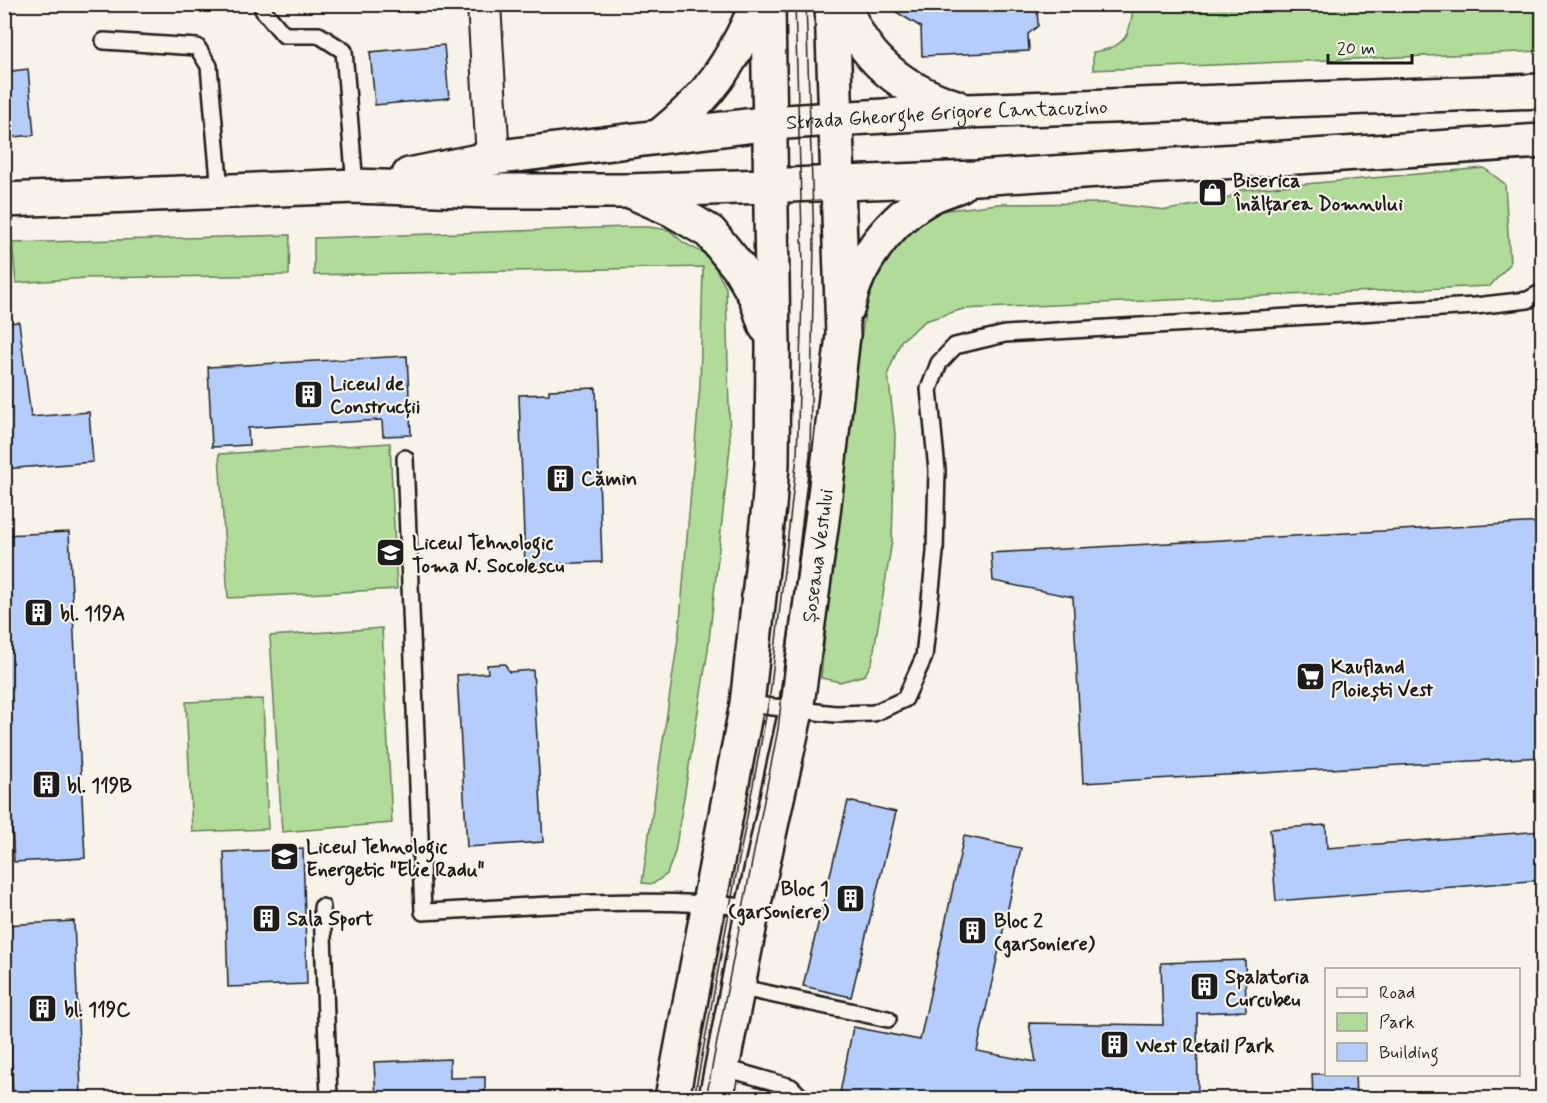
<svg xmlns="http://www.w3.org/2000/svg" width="1547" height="1103" font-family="Mynerve,sans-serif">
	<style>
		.green { fill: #b0db99; stroke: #667c5a; stroke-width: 1.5 }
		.building { fill: #b4cdfb; stroke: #1c1c1c; stroke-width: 1.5 }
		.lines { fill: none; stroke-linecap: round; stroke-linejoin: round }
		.service-casing { stroke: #1c1c1c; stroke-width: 20 }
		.minor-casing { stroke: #1c1c1c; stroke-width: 36 }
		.secondary-casing { stroke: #1c1c1c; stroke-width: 38 }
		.service { stroke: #f7f3e8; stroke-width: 15 }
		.minor { stroke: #f7f3e8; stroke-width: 32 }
		.secondary { stroke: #f7f3e8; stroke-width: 33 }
		.tram { stroke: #1c1c1c; stroke-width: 1.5 }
		.labels { text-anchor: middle; stroke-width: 4.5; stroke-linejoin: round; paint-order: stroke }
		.street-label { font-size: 20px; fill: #1c1c1c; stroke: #f7f3e8 }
		.poi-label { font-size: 20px; font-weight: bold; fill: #1c1c1c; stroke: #f7f3e8; text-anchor: start }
	</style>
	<rect width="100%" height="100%" fill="#f7f3e8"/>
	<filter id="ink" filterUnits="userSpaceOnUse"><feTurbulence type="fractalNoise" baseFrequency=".0167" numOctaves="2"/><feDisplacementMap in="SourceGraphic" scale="12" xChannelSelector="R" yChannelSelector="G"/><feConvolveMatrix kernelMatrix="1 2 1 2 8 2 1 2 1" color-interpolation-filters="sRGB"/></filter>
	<g filter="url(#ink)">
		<g class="green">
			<path d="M1133,5H1542V51L1093,70V52C1125,48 1131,35 1133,5Z"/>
			<polygon points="1484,168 1505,184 1510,264 1490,286 963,309 925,321 901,341 888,373 895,434 892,541 872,662 865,675 840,682 821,678 835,523 866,304 882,259 905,228 940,211 998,204 1104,203 1167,210 1227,199 1239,190"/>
			<polygon points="628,227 648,227 669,230 684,243 709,256 726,288 730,447 708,650 675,852 667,874 653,884 642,883 679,632 700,385 703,267 314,275 314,238"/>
			<polygon points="290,235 289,275 86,278 16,283 12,243"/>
			<polygon points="390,443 397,589 228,598 219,454"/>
			<polygon points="382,628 392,823 282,832 270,636"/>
			<polygon points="263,699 268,829 192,832 186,702"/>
		</g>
		<g class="building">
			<polygon points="883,4 1037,4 1038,26 1028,34 1029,51 922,56 921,27"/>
			<polygon points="444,45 449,98 375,105 370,52"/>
			<polygon points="28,69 34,135 4,138 4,72"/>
			<polygon points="19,322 31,417 89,412 93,462 4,469 4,323"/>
			<polygon points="407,356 411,435 383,436 382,420 248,428 249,445 212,447 208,367"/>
			<polygon points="596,388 602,562 525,565 519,395 549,394 549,390"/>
			<polygon points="1542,522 1542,757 1083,783 1073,597 993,581 991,553"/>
			<polygon points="69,532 85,858 14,862 4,691 4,535"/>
			<polygon points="505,664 509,672 533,670 543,842 467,847 457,675 488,673 487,665"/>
			<polygon points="848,801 896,812 851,997 803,986"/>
			<polygon points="1326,825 1327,848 1542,831 1542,880 1276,901 1270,829"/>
			<polygon points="964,836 1021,848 977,1051 1036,1062 1029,1023 1163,1025 1161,963 1245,960 1246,1011 1197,1013 1198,1098 839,1098 853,1027 920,1040"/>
			<polygon points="303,849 307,984 228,987 224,852"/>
			<polygon points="74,921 81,1094 13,1097 5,925"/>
			<polygon points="450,1059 450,1078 485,1077 485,1098 376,1098 374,1062"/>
			<polygon points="1312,1074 1355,1074 1356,1098 1313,1098"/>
		</g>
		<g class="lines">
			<defs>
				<g id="service">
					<polyline points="263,4 263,10 284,35 319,35 344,51 355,186"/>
					<polyline points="104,41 197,47 209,66 220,191"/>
					<path d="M405,458L423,912C532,907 645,895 753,908"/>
					<polyline points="747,704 835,714 874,713 905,699 924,657 935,552 937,470 929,389 939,363 955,346 1005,334 1475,306 1528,300 1542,292"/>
					<polyline points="322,907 329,1098"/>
					<polyline points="737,987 888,1019"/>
					<polyline points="722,1067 791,1087 802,1098"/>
				</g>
				<polyline id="minor" points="484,4 493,158"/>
				<g id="secondary">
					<path d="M845,4C860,58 905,91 956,107"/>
					<path d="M661,135C699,104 721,79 743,35C748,25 753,15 756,4"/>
					<path id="s1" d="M409,175L493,158L769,123L966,111L1542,91"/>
					<polyline points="637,194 673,210 710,232 740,269 756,297 766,327"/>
					<polyline points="4,200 355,186 490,191 630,191 976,178 1542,141"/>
					<path d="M848,307C856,264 891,218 930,197C939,192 950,189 960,185"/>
					<polyline points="672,1098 747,704 769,506 772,464 773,347 768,4"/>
					<path id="s2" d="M716,1098L753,908L796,711L823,513L843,335L832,4"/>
				</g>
			</defs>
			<use href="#service" class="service-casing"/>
			<use href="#minor" class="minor-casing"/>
			<use href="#secondary" class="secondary-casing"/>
			<use href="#service" class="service"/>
			<use href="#minor" class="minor"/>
			<use href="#secondary" class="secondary"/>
			<g class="tram">
				<polyline points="694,1098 770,695 797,456 803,266 795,4"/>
				<polyline points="706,1098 778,729 810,455 814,243 806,4"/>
			</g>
		</g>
	</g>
	<defs>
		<symbol id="shop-square" viewBox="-11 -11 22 22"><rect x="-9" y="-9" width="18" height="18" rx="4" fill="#1c1c1c" stroke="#f7f3e8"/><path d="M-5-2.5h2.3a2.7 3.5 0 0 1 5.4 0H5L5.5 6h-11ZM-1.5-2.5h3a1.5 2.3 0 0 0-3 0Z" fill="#fff"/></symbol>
		<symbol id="building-square" viewBox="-11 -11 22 22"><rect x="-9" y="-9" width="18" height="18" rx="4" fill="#1c1c1c" stroke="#f7f3e8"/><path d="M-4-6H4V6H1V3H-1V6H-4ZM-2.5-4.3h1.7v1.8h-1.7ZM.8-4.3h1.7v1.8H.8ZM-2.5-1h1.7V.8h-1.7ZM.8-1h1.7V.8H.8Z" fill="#fff"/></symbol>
		<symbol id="school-square" viewBox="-11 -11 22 22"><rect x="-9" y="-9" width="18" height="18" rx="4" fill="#1c1c1c" stroke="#f7f3e8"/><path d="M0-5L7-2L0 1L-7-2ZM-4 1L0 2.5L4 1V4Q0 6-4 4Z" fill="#fff"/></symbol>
		<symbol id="supermarket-square" viewBox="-11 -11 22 22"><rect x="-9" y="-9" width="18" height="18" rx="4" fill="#1c1c1c" stroke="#f7f3e8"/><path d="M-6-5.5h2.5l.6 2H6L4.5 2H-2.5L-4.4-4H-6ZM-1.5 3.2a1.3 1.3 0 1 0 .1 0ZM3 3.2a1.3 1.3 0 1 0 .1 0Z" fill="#fff"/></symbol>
	</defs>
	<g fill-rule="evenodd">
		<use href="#shop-square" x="1196" y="176" width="33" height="33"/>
		<use href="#building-square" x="292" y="378" width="33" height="33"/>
		<use href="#building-square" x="544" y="462" width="33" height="33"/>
		<use href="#school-square" x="374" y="536" width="33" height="33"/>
		<use href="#building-square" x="22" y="596" width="33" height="33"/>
		<use href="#supermarket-square" x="1294" y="660" width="33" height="33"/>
		<use href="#building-square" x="30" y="768" width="33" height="33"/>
		<use href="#school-square" x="268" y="840" width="33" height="33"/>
		<use href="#building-square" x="834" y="882" width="33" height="33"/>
		<use href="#building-square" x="250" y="902" width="33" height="33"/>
		<use href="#building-square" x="956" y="914" width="33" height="33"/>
		<use href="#building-square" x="1188" y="970" width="33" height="33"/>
		<use href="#building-square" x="26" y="992" width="33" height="33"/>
		<use href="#building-square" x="1098" y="1028" width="33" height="33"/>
	</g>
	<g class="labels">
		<g class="street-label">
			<text dy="7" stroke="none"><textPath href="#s1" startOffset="542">Strada Gheorghe Grigore Cantacuzino</textPath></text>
			<text dy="7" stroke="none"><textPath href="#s2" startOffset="552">Șoseaua Vestului</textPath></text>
		</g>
		<g class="poi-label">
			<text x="1233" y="187">Biserica<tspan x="1233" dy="23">Înălțarea Domnului</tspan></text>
			<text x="330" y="390">Liceul de<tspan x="330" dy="23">Construcții</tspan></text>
			<text x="581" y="485">Cămin</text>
			<text x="412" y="549">Liceul Tehnologic<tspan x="412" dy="23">Toma N. Socolescu</tspan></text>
			<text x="60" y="620">bl. 119A</text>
			<text x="1331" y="673">Kaufland<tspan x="1331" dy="23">Ploiești Vest</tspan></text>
			<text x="67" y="792">bl. 119B</text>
			<text x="306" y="853">Liceul Tehnologic<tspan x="306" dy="23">Energetic "Elie Radu"</tspan></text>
			<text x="829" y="895" text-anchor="end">Bloc 1<tspan x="829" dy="23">(garsoniere)</tspan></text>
			<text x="287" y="925">Sala Sport</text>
			<text x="994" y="927">Bloc 2<tspan x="994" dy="23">(garsoniere)</tspan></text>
			<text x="1225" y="983">Spalatoria<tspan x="1225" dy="23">Curcubeu</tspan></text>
			<text x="64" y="1016">bl. 119C</text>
			<text x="1136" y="1052">West Retail Park</text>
		</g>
	</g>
	<rect width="1547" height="1103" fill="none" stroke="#f7f3e8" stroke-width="24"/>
	<rect x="12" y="12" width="1523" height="1079" fill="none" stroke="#1c1c1c" stroke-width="2" filter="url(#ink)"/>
	<rect x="1325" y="968" width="195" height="108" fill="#f7f3e8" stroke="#9f9d96" stroke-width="1.5"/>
	<rect x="1337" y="988" width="30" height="9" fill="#f7f3e8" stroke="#9f9d96" stroke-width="1.5"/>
	<text x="1379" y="998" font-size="18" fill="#1c1c1c">Road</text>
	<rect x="1337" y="1013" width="30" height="18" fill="#b0db99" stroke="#9f9d96" stroke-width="1.5"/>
	<text x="1379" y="1028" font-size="18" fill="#1c1c1c">Park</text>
	<rect x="1337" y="1043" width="30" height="18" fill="#b4cdfb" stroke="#9f9d96" stroke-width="1.5"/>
	<text x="1379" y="1058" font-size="18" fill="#1c1c1c">Building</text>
	<path d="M1328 54v9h84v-9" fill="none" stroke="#1c1c1c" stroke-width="3"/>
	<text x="1337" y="54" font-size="18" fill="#1c1c1c" stroke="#f7f3e8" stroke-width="4.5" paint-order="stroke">20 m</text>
</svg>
